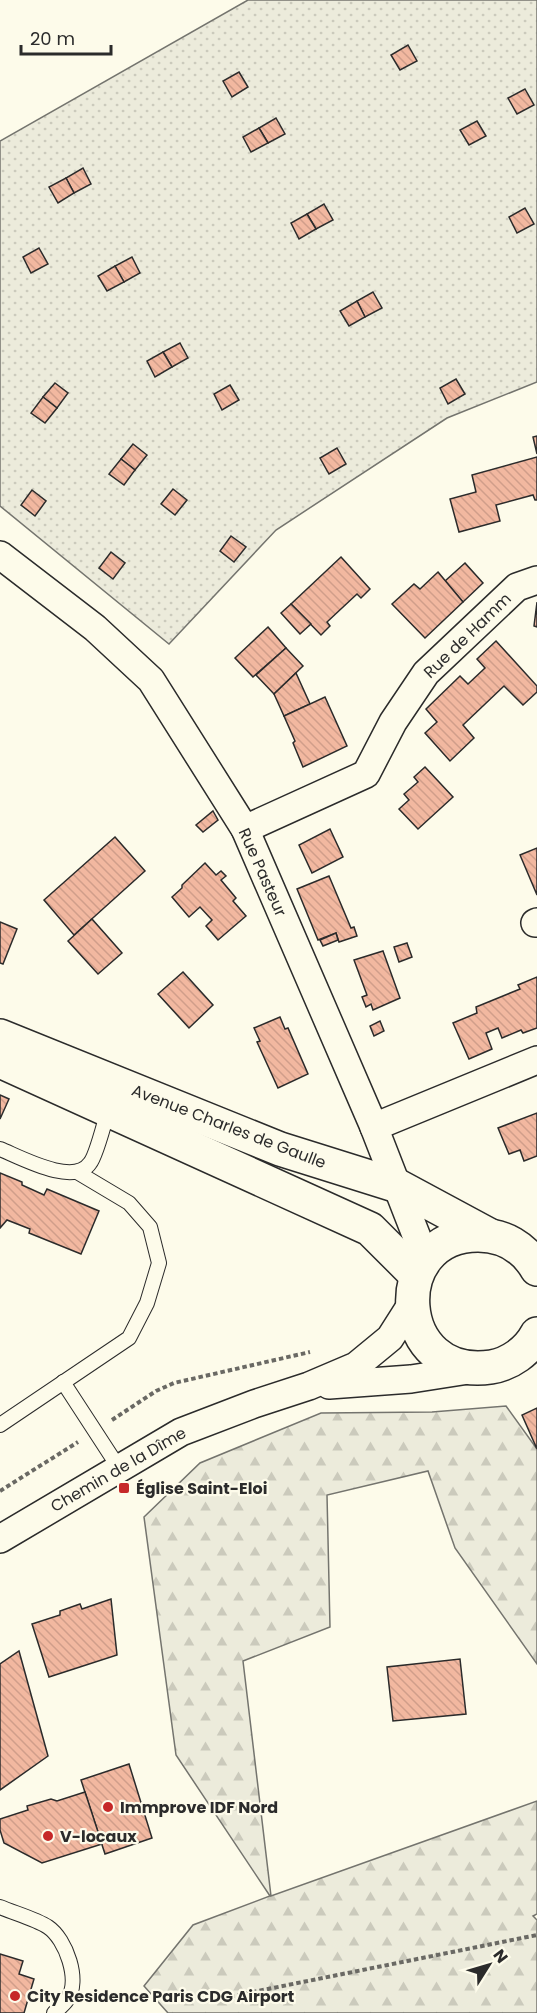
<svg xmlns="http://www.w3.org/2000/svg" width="537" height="2013" font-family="Poppins,sans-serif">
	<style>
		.forest { fill: url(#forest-firs); stroke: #74746e; stroke-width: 1.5 }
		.garden { fill: url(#garden-dots); stroke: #74746e; stroke-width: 1.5 }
		.building { fill: url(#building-back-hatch); stroke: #2b2b2b; stroke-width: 1.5 }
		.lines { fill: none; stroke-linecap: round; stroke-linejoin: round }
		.lane-casing { stroke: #2b2b2b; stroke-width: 16 }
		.street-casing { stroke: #2b2b2b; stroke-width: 30 }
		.secondary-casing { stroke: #2b2b2b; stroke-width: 36 }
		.path { stroke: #6a6964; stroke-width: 4; stroke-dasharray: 4.5 3; stroke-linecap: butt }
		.lane { stroke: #fdfbea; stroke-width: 14 }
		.street { stroke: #fdfbea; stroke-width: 27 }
		.secondary { stroke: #fdfbea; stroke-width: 33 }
		.poi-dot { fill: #c62828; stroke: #fdfbea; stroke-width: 2 }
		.labels { text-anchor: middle; stroke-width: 4.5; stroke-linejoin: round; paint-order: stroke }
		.street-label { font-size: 16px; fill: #2b2b2b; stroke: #fdfbea }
		.poi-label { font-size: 16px; font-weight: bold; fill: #2b2b2b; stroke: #fdfbea; text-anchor: start }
	</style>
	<defs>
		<pattern id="forest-firs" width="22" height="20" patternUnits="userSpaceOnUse" patternTransform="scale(1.5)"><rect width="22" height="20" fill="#ecebdb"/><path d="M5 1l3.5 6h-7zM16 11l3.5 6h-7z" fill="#cbcabc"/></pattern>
		<pattern id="garden-dots" width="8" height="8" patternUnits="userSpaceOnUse" patternTransform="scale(1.5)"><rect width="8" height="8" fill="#ecebdb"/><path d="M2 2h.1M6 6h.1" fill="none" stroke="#cbcabc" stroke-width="1.8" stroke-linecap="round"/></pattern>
		<pattern id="building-back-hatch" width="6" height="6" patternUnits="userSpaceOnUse" patternTransform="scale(1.5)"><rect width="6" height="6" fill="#f2b8a0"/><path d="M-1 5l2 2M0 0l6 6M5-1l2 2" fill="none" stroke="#d09e8a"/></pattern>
	</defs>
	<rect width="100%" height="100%" fill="#fdfbea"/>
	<polygon class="forest" points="506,1406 537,1449 537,1664 455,1548 428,1471 327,1495 330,1627 243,1661 271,1896 537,1801 537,1914 533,1916 537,1920 537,2013 168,2013 144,1986 193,1925 270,1896 176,1755 144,1517 200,1463 321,1413 432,1412"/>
	<polygon class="garden" points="248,0 537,0 537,382 447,418 276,530 169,644 0,506 0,141"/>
	<g class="building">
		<polygon points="408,45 417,61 400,70 391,55"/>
		<polygon points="239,72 248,87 232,97 223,81"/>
		<polygon points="525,89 534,105 517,114 508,98"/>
		<polygon points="276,118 285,134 268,143 259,128"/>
		<polygon points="477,121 486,136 469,145 460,130"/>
		<polygon points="259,128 268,143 251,152 243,137"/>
		<polygon points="83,168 91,184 74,193 66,178"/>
		<polygon points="66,178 74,193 58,203 49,187"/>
		<polygon points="324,204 333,220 316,229 307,214"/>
		<polygon points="525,208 534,224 517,233 509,217"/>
		<polygon points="307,214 316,229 299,239 291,223"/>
		<polygon points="39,248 48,264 31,273 23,257"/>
		<polygon points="132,257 140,273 124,282 115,266"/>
		<polygon points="115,266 124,282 107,291 98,276"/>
		<polygon points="373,292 382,308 365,317 357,301"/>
		<polygon points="357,301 365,317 349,326 340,311"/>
		<polygon points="180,343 188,358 172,367 163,352"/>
		<polygon points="163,352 172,367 155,377 147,361"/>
		<polygon points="456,379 465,394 448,404 440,388"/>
		<polygon points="55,383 68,393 57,408 43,397"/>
		<polygon points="230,385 239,400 222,410 214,394"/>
		<polygon points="43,397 57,408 45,423 31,413"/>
		<polygon points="537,436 537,454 533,437"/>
		<polygon points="133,444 147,455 135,470 121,459"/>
		<polygon points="337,448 346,464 329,474 320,458"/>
		<polygon points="537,457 537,500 535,500 533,495 496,505 500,521 459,532 450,499 476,492 472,475"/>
		<polygon points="121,459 135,470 124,485 109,474"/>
		<polygon points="173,489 187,500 175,515 161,504"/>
		<polygon points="32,490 46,501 35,516 21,505"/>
		<polygon points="231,536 246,547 234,562 220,551"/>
		<polygon points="111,552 125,563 113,579 99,568"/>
		<polygon points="341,557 370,589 361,598 357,594 327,622 330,626 321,635 291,604"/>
		<polygon points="465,563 483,583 463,602 445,581"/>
		<polygon points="438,572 463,602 425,638 392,604 414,584 420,589"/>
		<polygon points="537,602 537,627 534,626"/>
		<polygon points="291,604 311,624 300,634 281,613"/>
		<polygon points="268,627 286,648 253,677 235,658"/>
		<polygon points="496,641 537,686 537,692 523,705 504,686 463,725 474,738 450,761 425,733 437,722 426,709 460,676 468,684 485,668 477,659"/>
		<polygon points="286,648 303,666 274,694 256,675"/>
		<polygon points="296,673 310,704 284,716 274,694"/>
		<polygon points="325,697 347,746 303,767 293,743 295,741 284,716"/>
		<polygon points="425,767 453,797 418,829 399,809 409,800 404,794 418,782 414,777"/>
		<polygon points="213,811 218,820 203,832 196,825"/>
		<polygon points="330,829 343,857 312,873 299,845"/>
		<polygon points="115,837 145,871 74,935 44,900"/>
		<polygon points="537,848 537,895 520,855"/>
		<polygon points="205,863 216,875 221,871 226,876 221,880 236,898 233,901 246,916 218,940 206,926 212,920 200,907 189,917 172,897 182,888 182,885"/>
		<polygon points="329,876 351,928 354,927 357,936 339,942 336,933 318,940 297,889"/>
		<polygon points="92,919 122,953 98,974 68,941"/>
		<polygon points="0,922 17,929 3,964 0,963"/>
		<polygon points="336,933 338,940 323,946 320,940"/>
		<polygon points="407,943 412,957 399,962 394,947"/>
		<polygon points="383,951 400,998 373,1010 371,1004 366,1007 362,997 367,995 354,960"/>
		<polygon points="183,972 213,1005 189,1028 158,994"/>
		<polygon points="537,977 537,1028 523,1033 521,1030 502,1038 498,1028 486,1033 492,1049 469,1059 453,1023 477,1013 476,1007 520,989 518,985"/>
		<polygon points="280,1017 285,1029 288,1028 308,1074 278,1088 257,1042 260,1041 254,1028"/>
		<polygon points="380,1021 384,1031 374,1036 370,1026"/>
		<polygon points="0,1095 9,1099 0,1119"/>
		<polygon points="537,1113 537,1156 524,1161 520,1150 509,1154 498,1128"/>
		<polygon points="0,1173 22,1182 22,1185 44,1195 47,1189 99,1211 81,1254 29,1233 30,1229 7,1220 0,1228"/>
		<polygon points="537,1408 537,1449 522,1415"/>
		<polygon points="111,1599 117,1655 49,1677 32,1624 60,1615 60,1611 80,1604 82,1609"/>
		<polygon points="19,1651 48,1756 0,1790 0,1664"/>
		<polygon points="460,1659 466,1714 393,1721 387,1667"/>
		<polygon points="129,1764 152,1838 105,1854 81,1780"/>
		<polygon points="85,1792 102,1844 42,1863 4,1843 0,1830 0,1819 28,1810 27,1806 51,1799 57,1801"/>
		<polygon points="0,1954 23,1961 19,1974 34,1979 24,2013 0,2013"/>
	</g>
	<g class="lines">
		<defs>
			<g id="lane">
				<path d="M0,1149C20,1157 74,1187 90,1163C96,1156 105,1121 108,1110"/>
				<polyline points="63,1382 119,1468"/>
				<polyline points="0,1425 129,1338 147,1303 159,1263 150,1227 129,1203 77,1172"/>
				<path d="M0,1907C14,1913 36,1919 48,1927C66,1939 81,1981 67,2000C64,2005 58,2009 54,2013"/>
			</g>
			<g id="street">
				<polyline points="0,555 95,628 151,680 245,829 374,1127 418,1240 429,1255"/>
				<polyline points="245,829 366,774 393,722 426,673 517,587 537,580"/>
				<polyline points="535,923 537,922"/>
				<polyline points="374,1127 537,1060"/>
				<polyline points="329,1385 411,1379 475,1369"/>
				<polyline points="0,1539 181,1432 254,1404 309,1386 356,1366 390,1338 411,1305"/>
			</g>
			<g id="secondary">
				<polyline points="0,1036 280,1149 398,1186 489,1235"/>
				<polyline points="0,1061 370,1229 416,1275"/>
				<path d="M537,1269C524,1247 504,1235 478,1235C385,1235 393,1381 491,1367C510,1364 528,1351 537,1334"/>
			</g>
		</defs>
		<use href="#lane" class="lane-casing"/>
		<use href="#street" class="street-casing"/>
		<use href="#secondary" class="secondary-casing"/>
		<g class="path">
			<polyline points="112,1420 156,1391 174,1383 310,1352"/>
			<polyline points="0,1491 78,1442"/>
			<polyline points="208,2001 537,1935"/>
		</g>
		<use href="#lane" class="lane"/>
		<use href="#street" class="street"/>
		<use href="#secondary" class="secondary"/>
	</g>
	<g class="poi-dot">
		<rect x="118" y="1482" width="12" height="12" rx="3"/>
		<circle cx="108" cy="1807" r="6"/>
		<circle cx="48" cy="1836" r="6"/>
		<circle cx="15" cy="1996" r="6"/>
	</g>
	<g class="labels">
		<g class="street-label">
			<text transform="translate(467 635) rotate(-44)" y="6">Rue de Hamm</text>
			<text transform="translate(263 872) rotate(66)" y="6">Rue Pasteur</text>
			<text transform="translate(229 1126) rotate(21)" y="6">Avenue Charles de Gaulle</text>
			<text transform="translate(118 1469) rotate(-30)" y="6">Chemin de la Dîme</text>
		</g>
		<g class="poi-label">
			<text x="136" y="1494">Église Saint-Eloi</text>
			<text x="120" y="1813">Immprove IDF Nord</text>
			<text x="60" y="1842">V-locaux</text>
			<text x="27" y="2002">City Residence Paris CDG Airport</text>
		</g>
	</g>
	<g transform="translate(489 1965) rotate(53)" stroke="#fdfbea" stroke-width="4.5" paint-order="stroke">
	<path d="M0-4.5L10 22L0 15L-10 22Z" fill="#2b2b2b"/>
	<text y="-9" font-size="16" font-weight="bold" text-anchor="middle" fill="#2b2b2b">N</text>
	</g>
	<path d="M21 45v9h90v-9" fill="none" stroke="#2b2b2b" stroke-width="3"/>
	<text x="30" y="45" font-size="18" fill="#2b2b2b" stroke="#fdfbea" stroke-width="4.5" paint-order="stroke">20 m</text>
</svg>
